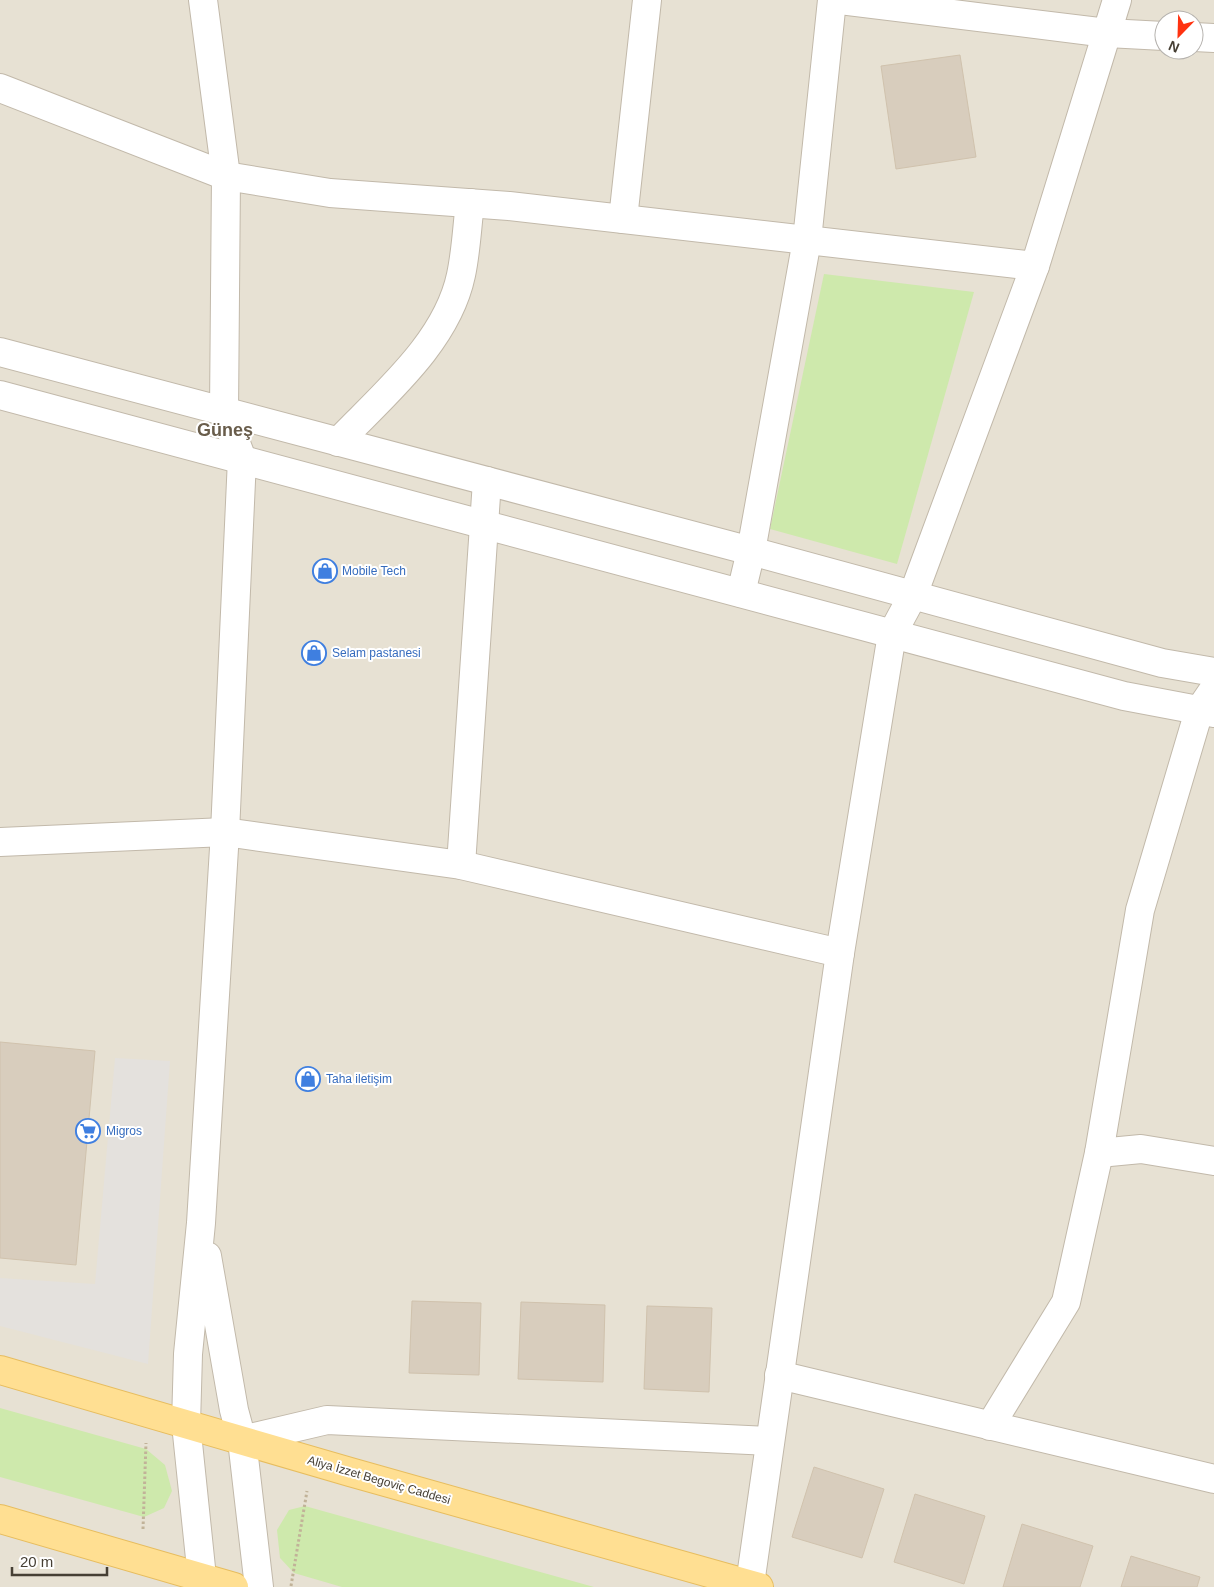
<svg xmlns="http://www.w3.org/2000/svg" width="1214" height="1587" font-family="Arial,sans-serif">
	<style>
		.residential { fill: #e7e1d3; fill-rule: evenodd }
		.green { fill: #cee9ac }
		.parking { fill: #e4e1dd }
		.building { fill: #d8cdbd; stroke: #d0c2ad }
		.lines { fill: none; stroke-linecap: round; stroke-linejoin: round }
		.minor-casing { stroke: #c2b9aa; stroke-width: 30 }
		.major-casing { stroke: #e7bd5f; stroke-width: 30 }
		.path { stroke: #c1b298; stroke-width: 3; stroke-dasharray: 2.5 2.5; stroke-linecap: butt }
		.minor { stroke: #fff; stroke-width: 28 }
		.major { stroke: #ffdf92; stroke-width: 28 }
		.labels { text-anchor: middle; stroke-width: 4; stroke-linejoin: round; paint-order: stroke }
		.shop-label { font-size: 12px; fill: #366cbe; stroke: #fff; text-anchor: start }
		.street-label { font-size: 12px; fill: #463f34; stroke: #fff }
		.district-label { font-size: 18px; font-weight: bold; fill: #695d4b; stroke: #fff }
	</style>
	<rect width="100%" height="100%" fill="#f3efe5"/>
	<path class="residential" d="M0,0H1214V1587H0ZM1164,20H1194V50H1164Z"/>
	<g class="green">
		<polygon points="824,274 974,292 897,564 770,529"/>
		<polygon points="0,1408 146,1449 165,1465 172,1491 164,1508 144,1517 0,1477"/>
		<polygon points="305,1506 594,1587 342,1587 294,1573 280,1558 277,1530 289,1510"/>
	</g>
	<polygon class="parking" points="115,1058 170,1061 148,1364 0,1326 0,1278 95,1284"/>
	<g class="building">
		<polygon points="960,55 976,157 896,169 881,66"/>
		<polygon points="0,1042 95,1051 76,1265 0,1258"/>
		<polygon points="412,1301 481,1303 479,1375 409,1373"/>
		<polygon points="521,1302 605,1305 603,1382 518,1379"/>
		<polygon points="647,1306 712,1308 709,1392 644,1389"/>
		<polygon points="814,1467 884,1489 862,1558 792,1537"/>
		<polygon points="915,1494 985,1516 964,1584 894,1562"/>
		<polygon points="1022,1524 1093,1546 1080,1587 1003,1587"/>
		<polygon points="1131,1556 1200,1577 1197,1587 1121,1587"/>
	</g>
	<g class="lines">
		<defs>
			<g id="minor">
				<polyline points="203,0 226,176 224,412 242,459 225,832 201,1223 188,1354 186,1424 203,1587"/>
				<polyline points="840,0 1107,33 1164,36"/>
				<polyline points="1194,37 1214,38"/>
				<polyline points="0,88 226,176 330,193 509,206 1035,266"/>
				<polyline points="623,219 647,0"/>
				<polyline points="0,352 751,551 1162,663 1214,672"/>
				<polyline points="0,395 1124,696 1214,713"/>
				<path d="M338,442C384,394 447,342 461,275C466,252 467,227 470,203"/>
				<polyline points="741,593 751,551 807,240 832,0"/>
				<polyline points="0,842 225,832 461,865 840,953"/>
				<polyline points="461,865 487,481"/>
				<polyline points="1099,1153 1141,1149 1214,1161"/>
				<polyline points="207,1256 234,1410 242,1440 259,1587"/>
				<polyline points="779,1375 1214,1479"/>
				<polyline points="990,1426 1066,1302 1099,1153 1140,910 1199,711 1214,689"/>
				<polyline points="242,1440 327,1420 770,1441"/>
				<polyline points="750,1584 840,953 892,634 913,595 1035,266 1117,0"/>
			</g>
			<g id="major">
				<polyline points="0,1370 350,1472 759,1587"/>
				<polyline points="0,1519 234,1587"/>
			</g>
		</defs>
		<use href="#minor" class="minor-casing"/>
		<use href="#major" class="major-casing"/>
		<g class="path">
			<polyline points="143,1529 146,1443"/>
			<polyline points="291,1586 307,1491"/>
		</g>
		<use href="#minor" class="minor"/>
		<use href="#major" class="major"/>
	</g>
	<defs>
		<symbol id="shop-ring" viewBox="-11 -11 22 22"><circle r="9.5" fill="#fff" stroke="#3f7fe0" stroke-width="1.5"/><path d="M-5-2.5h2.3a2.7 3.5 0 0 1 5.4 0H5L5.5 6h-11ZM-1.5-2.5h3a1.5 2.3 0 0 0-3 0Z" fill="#3f7fe0"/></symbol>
		<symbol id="supermarket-ring" viewBox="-11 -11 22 22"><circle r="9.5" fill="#fff" stroke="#3f7fe0" stroke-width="1.5"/><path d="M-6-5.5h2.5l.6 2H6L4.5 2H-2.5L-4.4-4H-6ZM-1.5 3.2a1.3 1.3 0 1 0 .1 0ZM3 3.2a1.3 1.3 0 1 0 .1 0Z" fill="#3f7fe0"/></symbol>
	</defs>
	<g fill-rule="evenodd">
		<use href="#shop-ring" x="311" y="557" width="28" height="28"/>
		<use href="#shop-ring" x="300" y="639" width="28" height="28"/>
		<use href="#shop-ring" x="294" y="1065" width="28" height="28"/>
		<use href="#supermarket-ring" x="74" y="1117" width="28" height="28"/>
	</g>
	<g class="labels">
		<g class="shop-label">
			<text x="342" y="575">Mobile Tech</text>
			<text x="332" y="657">Selam pastanesi</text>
			<text x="326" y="1083">Taha iletişim</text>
			<text x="106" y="1135">Migros</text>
		</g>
		<g class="street-label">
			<text transform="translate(379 1480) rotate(16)" y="4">Aliya İzzet Begoviç Caddesi</text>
		</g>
		<g class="district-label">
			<text x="225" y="436">Güneş</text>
		</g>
	</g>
	<g transform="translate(1179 35) rotate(203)"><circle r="24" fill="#ffffff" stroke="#b5b2ae"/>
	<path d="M0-4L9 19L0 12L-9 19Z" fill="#ff3210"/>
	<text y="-8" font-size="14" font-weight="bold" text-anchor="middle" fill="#463f34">N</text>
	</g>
	<path d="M12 1567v8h95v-8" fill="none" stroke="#463f34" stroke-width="2.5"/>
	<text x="20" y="1567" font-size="15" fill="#463f34" stroke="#ffffff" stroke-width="4" paint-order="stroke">20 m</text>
</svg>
